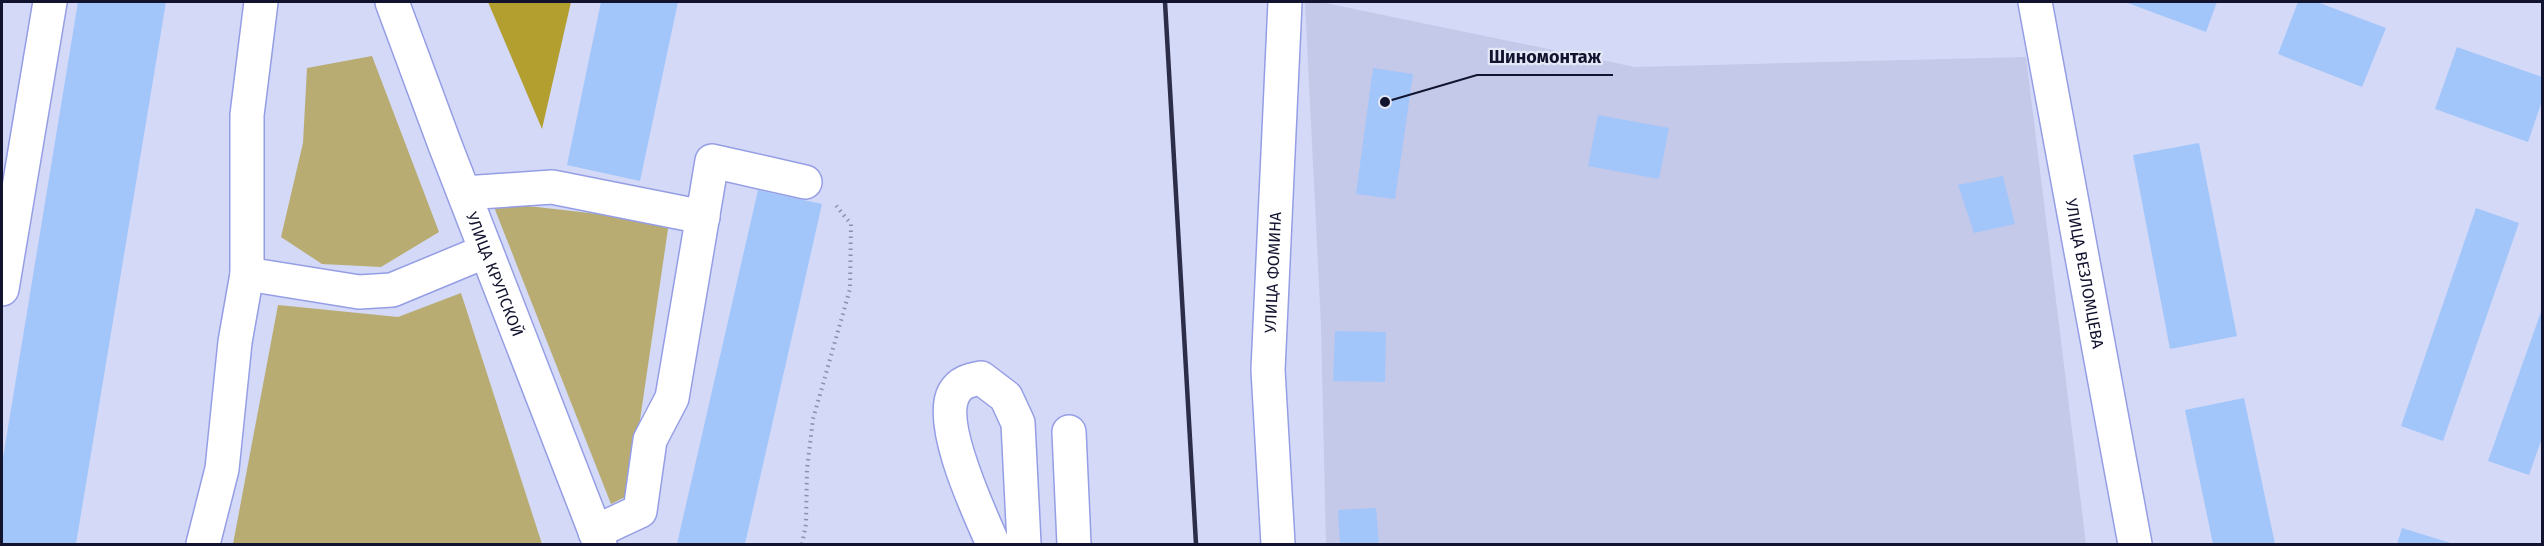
<svg xmlns="http://www.w3.org/2000/svg" width="2544" height="546" font-family="'Fira Sans',sans-serif">
	<style>
		.built { fill: #c4c8e9 }
		.green { fill: #b8ac72 }
		.forest { fill: #b39e30 }
		.building { fill: #a2c6fa }
		.lines { fill: none; stroke-linecap: round; stroke-linejoin: round }
		.minor-casing { stroke: #959ee5; stroke-width: 36 }
		.path { stroke: #8c90ad; stroke-width: 4; stroke-dasharray: 1.5 4.5; stroke-linecap: butt }
		.minor { stroke: #fff; stroke-width: 33 }
		.rail { stroke: #2b2d49; stroke-width: 4.5 }
		.labels { text-anchor: middle; stroke-width: 4.5; stroke-linejoin: round; paint-order: stroke }
		.street-label { font-size: 16px; fill: #12142f; stroke: #e4e7f6 }
		.leader { fill: none; stroke: #12142f; stroke-width: 2 }
		.callout-dot { fill: #12142f; stroke: #e4e7f6; stroke-width: 2 }
		.callout-label { font-size: 18px; text-anchor: middle; font-weight: bold; fill: #12142f; stroke: #e4e7f6; stroke-width: 4.5; stroke-linejoin: round; paint-order: stroke }
	</style>
	<rect width="100%" height="100%" fill="#d3d9f7"/>
	<polygon class="built" points="1305,2 1320,2 1635,67 2026,57 2086,544 1326,544 1321,325"/>
	<g class="green">
		<polygon points="372,56 439,232 381,267 322,264 281,237 303,143 307,68"/>
		<polygon points="492,202 669,222 629,495 611,504"/>
		<polygon points="461,293 542,544 233,544 278,305 398,317"/>
	</g>
	<polygon class="forest" points="488,2 571,2 542,129"/>
	<g class="building">
		<polygon points="78,2 166,2 76,544 2,544 2,464"/>
		<polygon points="601,2 678,2 640,181 567,165"/>
		<polygon points="2125,2 2217,2 2206,32"/>
		<polygon points="2298,2 2317,2 2386,28 2362,87 2278,54"/>
		<polygon points="2457,47 2542,77 2542,101 2528,142 2435,109"/>
		<polygon points="1373,68 1413,74 1395,199 1356,194"/>
		<polygon points="1598,115 1669,128 1659,179 1588,166"/>
		<polygon points="2199,143 2237,336 2170,349 2133,155"/>
		<polygon points="2003,176 2015,224 1974,233 1958,185"/>
		<polygon points="758,190 822,204 745,544 677,544"/>
		<polygon points="2476,208 2519,223 2443,441 2401,426"/>
		<polygon points="2542,309 2542,438 2529,475 2488,461"/>
		<polygon points="1335,331 1386,332 1385,382 1333,381"/>
		<polygon points="2244,398 2275,544 2213,544 2185,410"/>
		<polygon points="1376,508 1379,544 1340,544 1338,510"/>
		<polygon points="2402,528 2454,544 2397,544"/>
	</g>
	<g class="lines">
		<defs>
			<g id="minor">
				<path id="s1" d="M392,2L445,145L600,544"/>
				<path id="s2" d="M2035,2L2135,544"/>
				<polyline points="464,193 552,187 703,217"/>
				<polyline points="247,274 359,292 392,290 486,251"/>
				<polyline points="2,289 50,2"/>
				<polyline points="1069,432 1074,544"/>
				<polyline points="595,532 640,511 650,440 672,398 712,161 805,182"/>
				<polyline points="203,544 222,469 235,342 247,274 247,115 261,2"/>
				<path d="M993,544C980,514 937,424 954,393C960,382 970,380 981,378L1006,397L1018,423L1024,544"/>
				<path id="s3" d="M1278,544L1268,370L1285,2"/>
			</g>
		</defs>
		<use href="#minor" class="minor-casing"/>
		<polyline class="path" points="802,544 806,524 807,469 813,419 850,289 851,224 834,203"/>
		<use href="#minor" class="minor"/>
		<polyline class="rail" points="1165,2 1196,544"/>
	</g>
	<g class="labels">
		<g class="street-label">
			<text dy="6" stroke="none"><textPath href="#s3" startOffset="272">УЛИЦА ФОМИНА</textPath></text>
			<text dy="6" stroke="none"><textPath href="#s2" startOffset="276">УЛИЦА ВЕЗЛОМЦЕВА</textPath></text>
			<text dy="6" stroke="none"><textPath href="#s1" startOffset="291">УЛИЦА КРУПСКОЙ</textPath></text>
		</g>
	</g>
	<path class="leader" d="M1385 102L1477 75H1613"/>
	<circle class="callout-dot" cx="1385" cy="102" r="6"/>
	<g class="callout-label">
		<text x="1545" y="63">Шиномонтаж</text>
	</g>
	<rect width="2544" height="546" fill="none" stroke="#12142f" stroke-width="6"/>
</svg>
